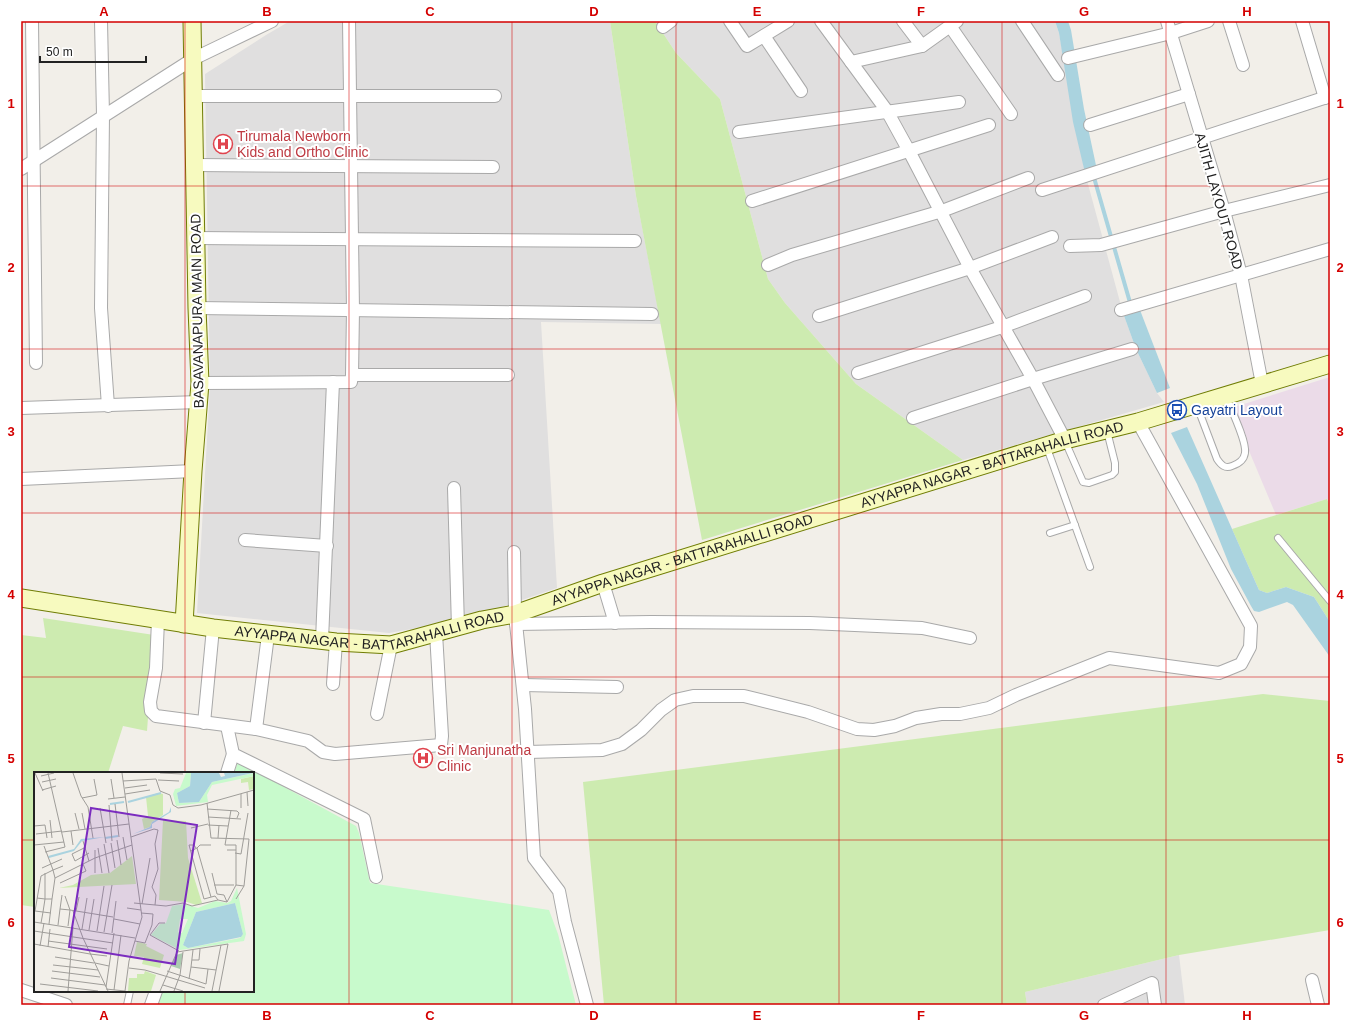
<svg xmlns="http://www.w3.org/2000/svg" width="1351" height="1026" font-family="Helvetica,sans-serif">
	<style>
		.residential { fill: #e0dfdf }
		.industrial { fill: #ebdbe8 }
		.grass { fill: #cdebb0 }
		.park { fill: #c8facc }
		.water { fill: #aad3df }
		.lines { fill: none; stroke-linecap: round; stroke-linejoin: round }
		.stream { stroke: #aad3df; stroke-width: 4 }
		.lane-casing { stroke: #a9a9a9; stroke-width: 8 }
		.street-casing { stroke: #a9a9a9; stroke-width: 14 }
		.secondary-casing { stroke: #707d05; stroke-width: 19 }
		.lane { stroke: #fff; stroke-width: 6 }
		.street { stroke: #fff; stroke-width: 12 }
		.secondary { stroke: #f7fabf; stroke-width: 17 }
		.grid { fill: none; stroke: #d40000; stroke-width: 1; stroke-opacity: 0.55 }
		.labels { text-anchor: middle; stroke-width: 4; stroke-linejoin: round; paint-order: stroke }
		.health-label { font-size: 14px; fill: #be3a42; stroke: #fff; text-anchor: start }
		.street-label { font-size: 14px; fill: #222; stroke: #fff }
		.transit-label { font-size: 14px; fill: #164399; stroke: #fff; text-anchor: start }
		.inset-river { fill: none; stroke: #aad3df; stroke-width: 2 }
		.inset-road { fill: none; stroke: #9f9d99; stroke-width: 1 }
		.view { fill: #7b2cbf; fill-opacity: 0.15; stroke: #7b2cbf; stroke-width: 2 }
		.inset-edge { fill: none; stroke: #222; stroke-width: 2 }
		.neatline { fill: none; stroke: #d40000; stroke-width: 1.5 }
		.grid-label { font-size: 13px; text-anchor: middle; font-weight: bold; fill: #d40000 }
	</style>
	<rect width="100%" height="100%" fill="#f2efe9"/>
	<g class="residential">
		<polygon points="290,21 610,21 636,196 661,324 541,322 557,588 464,620 389,633 197,613 210,387 205,74 266,35"/>
		<polygon points="655,21 1055,21 1059,33 1085,173 1123,313 1136,349 1157,393 1164,402 963,460 856,384 785,303 768,279 720,99 676,53"/>
		<polygon points="1179,955 1185,1005 1027,1005 1025,992"/>
	</g>
	<polygon class="industrial" points="1330,377 1330,506 1327,499 1276,515 1231,408"/>
	<g class="grass">
		<polygon points="610,21 655,21 676,53 720,99 768,279 785,303 856,384 963,460 702,540 636,196"/>
		<polygon points="1327,499 1330,506 1330,622 1314,597 1286,587 1267,593 1259,590 1232,529"/>
		<polygon points="43,618 154,635 147,731 123,726 108,773 35,773 35,907 21,905 21,635 46,638"/>
		<polygon points="1263,694 1330,701 1330,930 1179,955 1025,992 1027,1005 604,1005 583,782"/>
	</g>
	<polygon class="park" points="238,762 356,826 359,833 370,883 549,910 558,934 576,1005 158,1005 161,995 152,991 253,991 253,773 234,773"/>
	<g class="water">
		<polygon points="1055,21 1068,21 1071,30 1084,109 1097,170 1085,173 1073,122 1059,33"/>
		<polygon points="1140,310 1170,388 1157,393 1136,349 1123,313"/>
		<polygon points="1187,427 1259,590 1267,593 1286,587 1314,597 1330,622 1330,657 1293,605 1287,602 1259,612 1254,611 1251,606 1231,569 1197,484 1171,433"/>
	</g>
	<g class="lines">
		<polyline class="stream" points="1093,174 1131,306"/>
		<defs>
			<g id="lane">
				<path d="M1197,406L1217,459C1221,465 1225,469 1232,466C1238,464 1244,460 1245,453C1247,442 1231,409 1226,397"/>
				<polyline points="1065,441 1083,482 1089,483 1112,475 1115,472 1115,463 1107,431"/>
				<polyline points="1047,448 1090,567"/>
				<polyline points="1050,533 1075,525"/>
				<polyline points="1278,538 1330,601"/>
				<polyline points="127,1005 130,991"/>
			</g>
			<g id="street">
				<polyline points="32,21 36,363"/>
				<polyline points="101,21 103,115 101,308 108,406"/>
				<polyline points="349,21 353,310 352,375"/>
				<polyline points="730,21 747,46 788,21"/>
				<polyline points="821,21 887,111 909,151 970,268 1033,379 1065,440"/>
				<polyline points="903,21 922,46"/>
				<polyline points="1022,21 1058,75"/>
				<polyline points="1167,21 1224,211 1241,275 1262,384"/>
				<polyline points="1229,21 1243,65"/>
				<polyline points="1302,21 1325,98"/>
				<polyline points="950,26 1011,114"/>
				<polyline points="663,27 671,21"/>
				<polyline points="764,36 801,91"/>
				<polyline points="1068,58 1171,33 1208,21"/>
				<polyline points="851,62 922,46 957,21"/>
				<polyline points="194,96 495,96"/>
				<polyline points="1090,125 1189,94"/>
				<polyline points="739,132 959,102"/>
				<polyline points="195,165 493,167"/>
				<polyline points="21,169 193,59 272,21"/>
				<polyline points="1042,190 1330,96"/>
				<polyline points="752,201 989,125"/>
				<polyline points="196,238 635,241"/>
				<polyline points="1070,246 1101,245 1224,211 1330,185"/>
				<polyline points="768,265 792,255 942,211 1028,178"/>
				<polyline points="197,308 652,314"/>
				<polyline points="1121,310 1330,249"/>
				<polyline points="819,316 970,268 1052,237"/>
				<polyline points="858,373 1002,327 1085,296"/>
				<polyline points="200,383 351,382 352,375 508,375"/>
				<polyline points="21,408 199,402"/>
				<polyline points="913,418 1033,379 1132,349"/>
				<polyline points="21,479 193,471"/>
				<polyline points="454,488 458,627"/>
				<polyline points="245,540 327,546"/>
				<polyline points="514,552 515,614 525,709 534,858 559,891 565,922 587,1005"/>
				<polyline points="603,583 615,623"/>
				<polyline points="158,620 156,668 150,702 151,711 156,716 256,729 308,741 323,752 335,754 441,745 442,736 436,633"/>
				<polyline points="516,624 651,622 810,623 922,628 970,638"/>
				<polyline points="322,640 333,382"/>
				<polyline points="333,684 336,642"/>
				<polyline points="523,685 617,687"/>
				<polyline points="377,714 391,645"/>
				<polyline points="204,723 213,628"/>
				<polyline points="227,726 233,754 364,819 376,877"/>
				<polyline points="256,729 268,635"/>
				<polyline points="528,752 602,750 622,744 641,730 661,710 675,700 693,696 744,696 808,712 857,729 874,730 895,726 916,718 941,714 960,714 989,708 1016,695 1109,658 1219,673 1241,664 1250,647 1251,626 1138,422"/>
				<polyline points="227,773 233,754"/>
				<polyline points="1312,980 1318,1005"/>
				<polyline points="21,990 66,1005"/>
				<polyline points="151,1005 156,991"/>
				<polyline points="1104,1005 1152,983 1155,1005"/>
			</g>
			<g id="secondary">
				<path id="s1" d="M21,598L213,628L336,642L391,645L482,620L515,614L603,583L1065,440L1138,422L1330,364"/>
				<polyline points="184,624 193,471 200,383 197,308 192,21"/>
			</g>
		</defs>
		<use href="#lane" class="lane-casing"/>
		<use href="#street" class="street-casing"/>
		<use href="#secondary" class="secondary-casing"/>
		<use href="#lane" class="lane"/>
		<use href="#street" class="street"/>
		<use href="#secondary" class="secondary"/>
	</g>
	<path class="grid" d="M185,21V773M349,21V1005M512,21V1005M676,21V1005M839,21V1005M1002,21V1005M1166,21V1005M21,186H1330M21,349H1330M21,513H1330M21,677H1330M21,840H35M253,840H1330M185,991V1005"/>
	<defs>
		<symbol id="hospital-ring" viewBox="-11 -11 22 22"><circle r="9.5" fill="#fff" stroke="#e0444e" stroke-width="1.5"/><path d="M-5-5h3v3.5h4V-5h3V5h-3V1.5h-4V5h-3Z" fill="#e0444e"/></symbol>
		<symbol id="bus-ring" viewBox="-11 -11 22 22"><circle r="9.5" fill="#fff" stroke="#1a4fb4" stroke-width="1.5"/><path d="M-5-6H5V4H4V6H2V4H-2V6H-4V4H-5ZM-3.5-4V0h7V-4ZM-3.5 1.2v1.5H-2V1.2ZM2 1.2v1.5H3.5V1.2Z" fill="#1a4fb4"/></symbol>
	</defs>
	<g fill-rule="evenodd">
		<use href="#hospital-ring" x="212" y="133" width="22" height="22"/>
		<use href="#bus-ring" x="1166" y="399" width="22" height="22"/>
		<use href="#hospital-ring" x="412" y="747" width="22" height="22"/>
	</g>
	<g class="labels">
		<g class="health-label">
			<text x="237" y="141">Tirumala Newborn<tspan x="237" dy="16">Kids and Ortho Clinic</tspan></text>
			<text x="437" y="755">Sri Manjunatha<tspan x="437" dy="16">Clinic</tspan></text>
		</g>
		<g class="street-label">
			<text transform="translate(1219 201) rotate(74)" y="5">AJITH LAYOUT ROAD</text>
			<text transform="translate(197 311) rotate(-91)" y="5">BASAVANAPURA MAIN ROAD</text>
			<text dy="5" stroke="none"><textPath href="#s1" startOffset="1001">AYYAPPA NAGAR - BATTARAHALLI ROAD</textPath></text>
			<text dy="5" stroke="none"><textPath href="#s1" startOffset="677">AYYAPPA NAGAR - BATTARAHALLI ROAD</textPath></text>
			<text dy="5" stroke="none"><textPath href="#s1" startOffset="353">AYYAPPA NAGAR - BATTARAHALLI ROAD</textPath></text>
		</g>
		<g class="transit-label">
			<text x="1191" y="415">Gayatri Layout</text>
		</g>
	</g>
	<g transform="translate(34 772)">
		<rect width="220" height="220" fill="#f2efe9"/>
		<path d="M220,4V17L215,18L214,10L207,11V7ZM124,21L129,22V43L118,50L116,55L110,57L108,47L114,44L112,25ZM129,48L152,49L154,86L168,131L162,133L153,130L125,128ZM98,84L102,112L25,116L39,113L57,103L76,101ZM103,170L113,172L112,174L130,183L126,196L108,192L110,185L100,184ZM111,199L122,203L117,219H94L95,206H103V202H110Z" fill="#cdebb0"/>
		<path d="M149,181L146,197L137,194L142,183Z" fill="#aacbaf"/>
		<path d="M152,1H157L156,14L143,21L145,31L165,30L178,10L220,1V4L178,13L173,23L174,30L142,34L139,22L141,17L146,16ZM203,116L212,162L210,169L146,178L117,163L126,152L132,151L138,134L150,132L164,136L181,129L193,131L197,129ZM201,131L209,162L206,166L154,176L149,173L162,140ZM146,147H154L148,161L144,160Z" fill="#c8facc" fill-rule="evenodd"/>
		<path d="M157,1H185L187,5L191,4L190,1H219L178,10L165,30L145,31L143,21L156,14ZM137,35V40L118,52V56L99,62L116,55L118,50L135,40ZM71,65L48,69L40,79L15,86L14,84L40,77L47,67ZM201,131L209,162L207,165L154,176L149,173L162,140Z" fill="#aad3df"/>
		<path class="inset-river" d="M94,30L127,21M76,32L90,30M71,66L84,64M0,85V103"/>
		<path class="inset-road" d="M1,1L9,19M39,1L47,24L54,35L59,66M88,1L108,145L95,189L91,219M126,1L149,2M7,4L20,1M77,7L80,26M124,8L145,9M89,9L122,7L126,19L136,23L139,33L144,36L167,33L220,18M8,10L22,7M91,16L113,13M8,18L22,14M213,20L214,34M91,22L116,18M207,22V36M48,26L63,23L60,7M74,27L91,25M173,31L177,66L215,67L210,114M81,32L85,65M75,33L78,69M66,36L72,71M173,37L203,39L205,41L203,46M197,38L191,73H202V78M41,41L45,57M48,41L51,57M174,45L207,47M16,48L18,66M174,53L194,54M0,54L11,53L13,66M157,56L174,52M37,59L39,73M28,60L95,52M2,62L28,59M89,65L93,88M97,65L120,57L124,58L121,72L124,97L118,115L122,123L121,133M184,66L185,53M83,68L87,93M49,69L55,89M77,71L81,96M70,72L75,101M0,73L30,70M10,74L19,98L7,104L1,139L9,140L11,127H18L21,106M52,75L38,82L41,89L55,81M64,76L68,101M162,76L160,73H155L170,127L181,124L184,128M163,76L166,73H177M193,78H202V113M157,79L163,76L177,125M11,80L31,75L14,1M201,81L207,82L214,41M29,94L19,98L21,106L61,86L98,73M8,96L28,87M61,101V78M178,101L183,122L190,123L193,130M26,111L52,99L49,92M180,113H200M31,124L36,138L79,145M3,126L11,127V101M100,131L132,134L149,131L158,134L184,128L193,130L202,113L210,114L202,127M108,132L116,86M93,136L107,138M26,137L28,123M39,139L49,166L74,219M42,139L45,125M80,147L106,152M0,150L101,166M7,151L9,140L17,141M15,152L18,127M24,153L26,137L36,138L34,154M48,157L53,126M55,158L60,127M0,159L79,171M63,159L70,114M70,160L78,113M78,161L82,129M116,163L145,179M116,163L125,151H131M14,169L73,177M101,169L111,171L118,153L119,142L107,141M0,172L56,182M6,174L10,151M14,175L16,157M159,178L157,195L174,197M56,182L73,184M21,185L60,191M158,188H165L166,177M61,191L75,194M19,193L64,198M95,196L111,198L171,216M18,199L66,205M133,199L172,212M17,206L71,213M155,207L157,195M6,212L64,219M172,212L174,197L182,198M129,213L149,219M72,215L80,161M72,217L91,219M80,218L87,163M34,219L39,155M126,219L143,180L194,172L185,219M140,219L146,203L149,180M178,219L187,173"/>
		<path class="view" d="M57,36L163,53L141,192L35,175Z"/>
		<rect width="220" height="220" class="inset-edge"/>
	</g>
	<rect width="1351" height="1026" fill="none" stroke="#ffffff" stroke-width="44"/>
	<path d="M40 56v6h106v-6" fill="none" stroke="#222222" stroke-width="2"/>
	<text x="46" y="56" font-size="12" fill="#222222" stroke="#ffffff" stroke-width="3" paint-order="stroke">50 m</text>
	<rect x="22" y="22" width="1307" height="982" class="neatline"/>
	<g class="grid-label">
		<text x="104" y="16">A</text>
		<text x="267" y="16">B</text>
		<text x="430" y="16">C</text>
		<text x="594" y="16">D</text>
		<text x="757" y="16">E</text>
		<text x="921" y="16">F</text>
		<text x="1084" y="16">G</text>
		<text x="1247" y="16">H</text>
		<text x="11" y="108">1</text>
		<text x="1340" y="108">1</text>
		<text x="11" y="272">2</text>
		<text x="1340" y="272">2</text>
		<text x="11" y="436">3</text>
		<text x="1340" y="436">3</text>
		<text x="11" y="599">4</text>
		<text x="1340" y="599">4</text>
		<text x="11" y="763">5</text>
		<text x="1340" y="763">5</text>
		<text x="11" y="927">6</text>
		<text x="1340" y="927">6</text>
		<text x="104" y="1020">A</text>
		<text x="267" y="1020">B</text>
		<text x="430" y="1020">C</text>
		<text x="594" y="1020">D</text>
		<text x="757" y="1020">E</text>
		<text x="921" y="1020">F</text>
		<text x="1084" y="1020">G</text>
		<text x="1247" y="1020">H</text>
	</g>
</svg>
